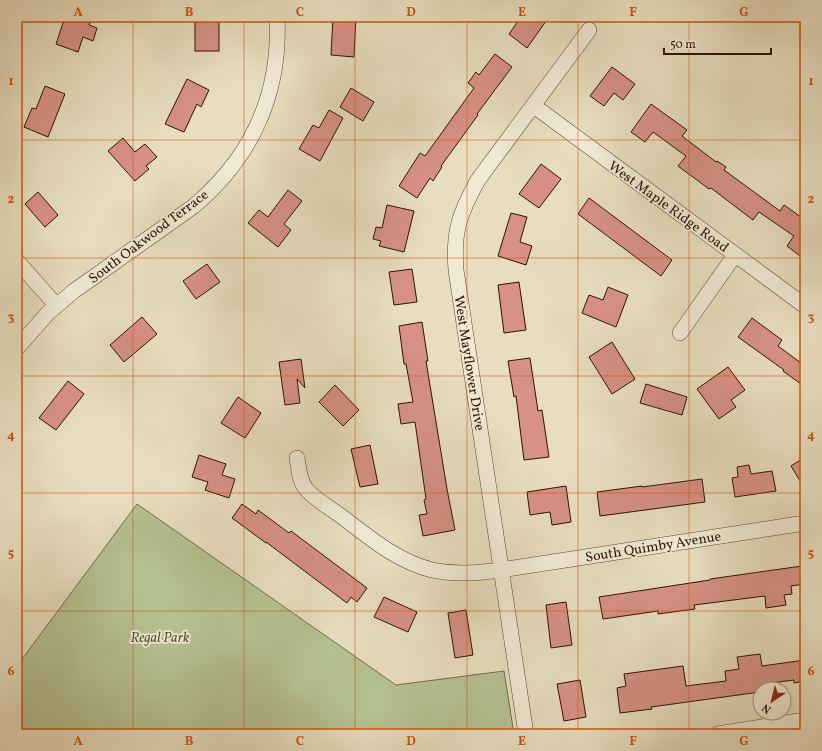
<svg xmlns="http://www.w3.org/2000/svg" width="822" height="751" font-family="Vollkorn,serif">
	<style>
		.green { fill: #b5c192; stroke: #716a4a }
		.building { fill: #d79185; stroke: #2d1303 }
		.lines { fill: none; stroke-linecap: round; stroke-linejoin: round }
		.street-casing { stroke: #5c4632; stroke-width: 16 }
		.street { stroke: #f0ead5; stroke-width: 15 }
		.grid { fill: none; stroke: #d5520b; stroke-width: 1; stroke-opacity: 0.55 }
		.labels { text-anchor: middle; stroke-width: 3.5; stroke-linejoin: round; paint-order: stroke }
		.street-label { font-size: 14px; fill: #2d1303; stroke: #f0ead5 }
		.park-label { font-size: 14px; font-style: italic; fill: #5d5035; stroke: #f0ead5 }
		.neatline { fill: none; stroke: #d5520b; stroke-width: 1.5 }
		.grid-label { font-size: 13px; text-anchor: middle; font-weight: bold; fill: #d5520b }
	</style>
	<rect width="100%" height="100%" fill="#e8debf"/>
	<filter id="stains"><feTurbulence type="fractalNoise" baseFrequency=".005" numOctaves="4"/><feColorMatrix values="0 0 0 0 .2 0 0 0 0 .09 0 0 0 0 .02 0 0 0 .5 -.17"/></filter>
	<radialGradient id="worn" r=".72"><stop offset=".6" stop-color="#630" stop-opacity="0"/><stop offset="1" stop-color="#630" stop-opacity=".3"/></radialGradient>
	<polygon class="green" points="137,504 396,685 504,671 514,734 17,734 17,666"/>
	<g class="building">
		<polygon points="65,17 72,20 73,17 92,17 89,25 97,28 93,41 83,37 78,52 56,44"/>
		<rect x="195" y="17" width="24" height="34"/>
		<polygon points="333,17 356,17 354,57 331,55"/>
		<polygon points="521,17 549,17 527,48 509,34"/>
		<polygon points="495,54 512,67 477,114 478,115 441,166 442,167 433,181 430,178 417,198 399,186 420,153 425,156 474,88 468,83 476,72 479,75"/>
		<polygon points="612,67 635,84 623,100 614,93 604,106 590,96"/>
		<polygon points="187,79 209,90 201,107 197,104 184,132 165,124"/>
		<polygon points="45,86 65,94 48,137 24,127 32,108 36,109"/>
		<polygon points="351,88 374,102 363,121 340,107"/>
		<polygon points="651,104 687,130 682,136 716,162 717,161 726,167 724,170 780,211 784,205 805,220 805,250 800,256 787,246 794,236 759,212 753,220 711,188 709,189 678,166 686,156 653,132 645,142 631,132"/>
		<polygon points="329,110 343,118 320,161 299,149 313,125 319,128"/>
		<polygon points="123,138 135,152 145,144 157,157 146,166 149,169 135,181 108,151"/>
		<polygon points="541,164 561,179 539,208 519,194"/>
		<polygon points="288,190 302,201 284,224 291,230 278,247 248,223 259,210 268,217"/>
		<polygon points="38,192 58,215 45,227 25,204"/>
		<polygon points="589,198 672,260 661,276 578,214"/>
		<polygon points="387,205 414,211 404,252 379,246 381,241 373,239 376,227 382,228"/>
		<polygon points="511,213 527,217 520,242 532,246 526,265 498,256"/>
		<polygon points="207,264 220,282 196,299 183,281"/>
		<polygon points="412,269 417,302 394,305 389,272"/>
		<polygon points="519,282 526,330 504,333 498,285"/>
		<polygon points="608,287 628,295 616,327 582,313 589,295 603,300"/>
		<polygon points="142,317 157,334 124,362 110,345"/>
		<polygon points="752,318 782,340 778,346 805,366 805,387 783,371 784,370 738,337"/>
		<polygon points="422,322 428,361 426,361 447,489 455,530 423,536 419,515 427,514 424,500 426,499 415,422 401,424 398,404 413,402 406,364 404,364 399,326"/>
		<polygon points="612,342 635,379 612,394 589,357"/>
		<polygon points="530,358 538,411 542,410 549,457 524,460 516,396 514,397 508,361"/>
		<polygon points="301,359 305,388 297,379 300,403 285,405 279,362"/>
		<polygon points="728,367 745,390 731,400 736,407 719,419 697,389"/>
		<polygon points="68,381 84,394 56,430 39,418"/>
		<polygon points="646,384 687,397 682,415 640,403"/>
		<polygon points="335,385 359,410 343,426 319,402"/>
		<polygon points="238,397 261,413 245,438 221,423"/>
		<polygon points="370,445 378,484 360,487 351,449"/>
		<polygon points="199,455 226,464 222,475 235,479 229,498 205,490 208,482 192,477"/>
		<polygon points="805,457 805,489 791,466"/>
		<polygon points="749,465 751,474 772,471 776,491 735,497 732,478 738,477 737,467"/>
		<polygon points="702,479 705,502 600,516 597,492 642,486 642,487"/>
		<polygon points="566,486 571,522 552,525 550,512 530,515 527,492"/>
		<polygon points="242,504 256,514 258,510 289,533 291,531 367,588 357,602 351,597 347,603 266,542 266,543 232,518"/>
		<polygon points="802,566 804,584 791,586 792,594 784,595 786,605 766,608 765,596 694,605 695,609 658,614 658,611 603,619 599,597 710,580 710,579"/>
		<polygon points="384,597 417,612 408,632 374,617"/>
		<polygon points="566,602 572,645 551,648 546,605"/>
		<polygon points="466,610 473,655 455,658 448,613"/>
		<polygon points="760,654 762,666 805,660 805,681 794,683 794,680 764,684 765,689 760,689 760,692 651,707 652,709 620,713 617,688 626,686 624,674 683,666 686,686 726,681 725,671 739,669 737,657"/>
		<polygon points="580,680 586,717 564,721 557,684"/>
	</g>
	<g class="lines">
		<defs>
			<g id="street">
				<polyline points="534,106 805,306"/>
				<polyline points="17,261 56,305"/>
				<polyline points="680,333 735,255"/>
				<path d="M17,348L48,313L74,291L194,206C252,157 281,93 277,17"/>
				<path d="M297,458C299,468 299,482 307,490C316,500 330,508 341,516C369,537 396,561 432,570C456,575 477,573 501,570L805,523"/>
				<path d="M526,734L456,270C453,232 459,214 478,180L589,30"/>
				<polyline points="718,734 805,720"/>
			</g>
		</defs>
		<use href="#street" class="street-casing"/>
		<use href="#street" class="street"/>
	</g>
	<path class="grid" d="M133,17V734M244,17V734M355,17V734M467,17V734M578,17V734M689,17V734M17,140H805M17,258H805M17,376H805M17,493H805M17,611H805"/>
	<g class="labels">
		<g class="street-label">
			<text transform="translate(669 206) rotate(36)" y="5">West Maple Ridge Road</text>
			<text transform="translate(148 236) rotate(-37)" y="5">South Oakwood Terrace</text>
			<text transform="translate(470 363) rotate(81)" y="5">West Mayflower Drive</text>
			<text transform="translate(653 546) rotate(-9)" y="5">South Quimby Avenue</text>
		</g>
		<g class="park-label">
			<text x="160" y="642">Regal Park</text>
		</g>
	</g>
	<rect width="822" height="751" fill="none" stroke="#e8debf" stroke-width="44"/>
	<g transform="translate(772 701) rotate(215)"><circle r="19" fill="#f0ead5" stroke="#a29481"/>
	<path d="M0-3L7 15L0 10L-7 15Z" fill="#8f2418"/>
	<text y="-6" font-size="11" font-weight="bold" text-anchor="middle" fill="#2d1303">N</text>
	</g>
	<path d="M664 48v6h107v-6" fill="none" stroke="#2d1303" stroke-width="2"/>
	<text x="670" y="48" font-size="12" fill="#2d1303" stroke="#f0ead5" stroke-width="3" paint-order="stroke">50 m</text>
	<rect x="22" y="22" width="778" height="707" class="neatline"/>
	<g class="grid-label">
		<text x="78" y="16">A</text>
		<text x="189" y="16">B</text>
		<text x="300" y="16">C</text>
		<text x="411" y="16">D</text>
		<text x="522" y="16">E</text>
		<text x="633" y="16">F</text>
		<text x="744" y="16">G</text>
		<text x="11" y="85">1</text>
		<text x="811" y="85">1</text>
		<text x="11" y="203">2</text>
		<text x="811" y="203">2</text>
		<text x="11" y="321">3</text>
		<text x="811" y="321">3</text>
		<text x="11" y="439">4</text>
		<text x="811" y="439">4</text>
		<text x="11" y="557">5</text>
		<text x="811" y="557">5</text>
		<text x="11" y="675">6</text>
		<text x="811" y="675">6</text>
		<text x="78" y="745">A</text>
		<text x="189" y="745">B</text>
		<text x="300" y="745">C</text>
		<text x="411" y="745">D</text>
		<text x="522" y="745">E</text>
		<text x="633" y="745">F</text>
		<text x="744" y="745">G</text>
	</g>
	<rect width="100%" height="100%" filter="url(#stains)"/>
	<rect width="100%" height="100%" fill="url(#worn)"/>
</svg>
